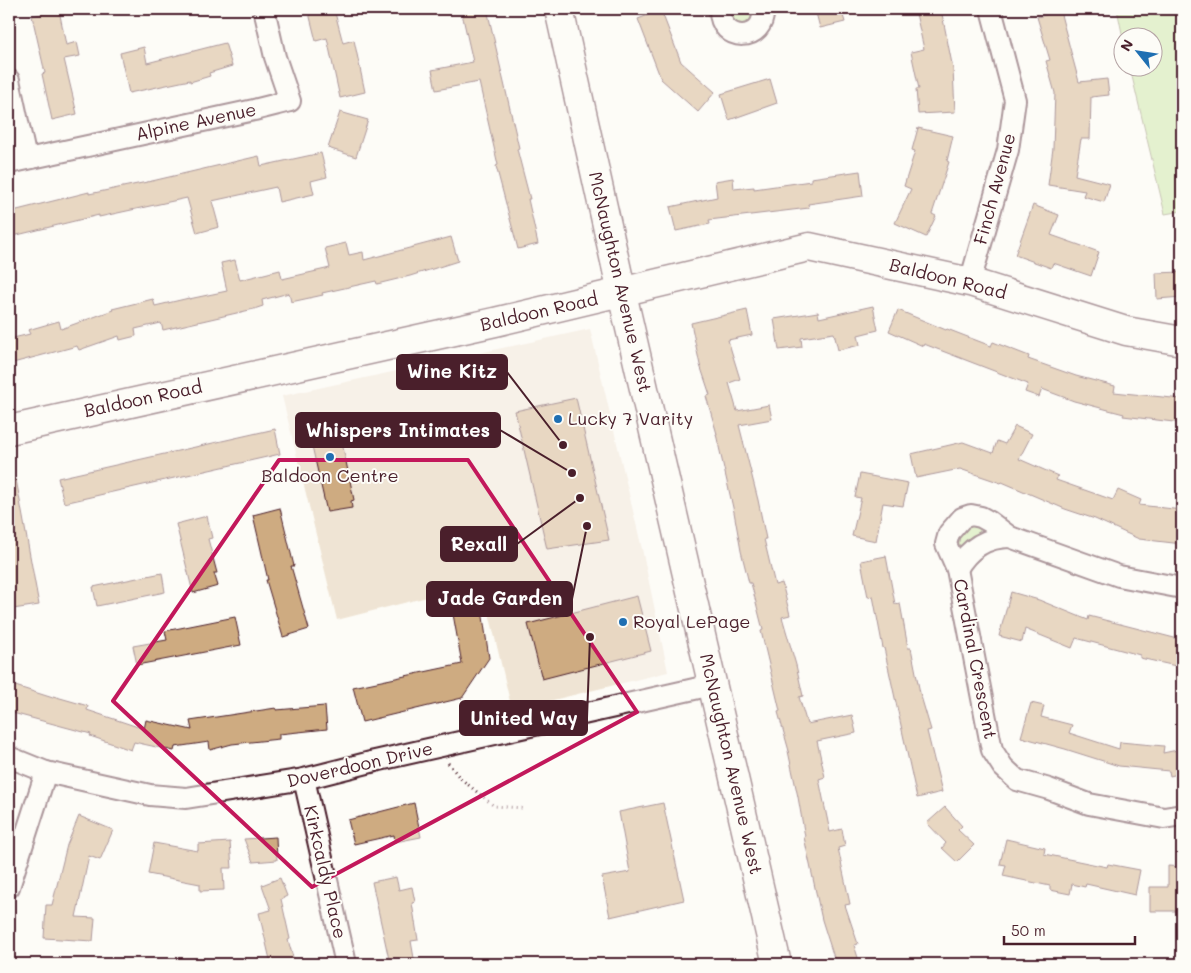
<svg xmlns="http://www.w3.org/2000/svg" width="1191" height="973" font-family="Mali,sans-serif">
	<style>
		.built { fill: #efe4d4 }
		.green { fill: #c5e59d; stroke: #888264 }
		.building { fill: #ceab81; stroke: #4a1f2b }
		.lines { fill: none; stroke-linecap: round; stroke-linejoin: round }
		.street-casing { stroke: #4a1f2b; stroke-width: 24 }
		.secondary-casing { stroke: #4a1f2b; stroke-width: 31 }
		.path { stroke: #4a1f2b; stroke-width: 3; stroke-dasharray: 1 4; stroke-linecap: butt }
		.street { stroke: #fdfcf7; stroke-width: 20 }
		.secondary { stroke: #fdfcf7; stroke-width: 28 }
		.marked { fill: none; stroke: #c2185b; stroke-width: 4; stroke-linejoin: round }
		.poi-dot { fill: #1f6fb2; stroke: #fdfcf7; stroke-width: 2 }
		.labels { text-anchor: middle; stroke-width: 4; stroke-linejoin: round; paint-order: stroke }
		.street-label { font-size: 18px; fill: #4a1f2b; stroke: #fdfcf7 }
		.poi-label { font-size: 18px; fill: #4a1f2b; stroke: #fdfcf7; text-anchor: start }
		.leader { fill: none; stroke: #4a1f2b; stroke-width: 2 }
		.callout-dot { fill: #4a1f2b; stroke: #fdfcf7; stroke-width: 2 }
		.callout { fill: #4a1f2b; stroke: #4a1f2b; stroke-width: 2 }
		.callout-label { font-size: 19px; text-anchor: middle; font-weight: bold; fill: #fff }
	</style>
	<rect width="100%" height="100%" fill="#fdfcf7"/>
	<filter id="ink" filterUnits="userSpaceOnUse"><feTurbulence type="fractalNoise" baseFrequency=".02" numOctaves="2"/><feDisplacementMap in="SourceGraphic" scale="10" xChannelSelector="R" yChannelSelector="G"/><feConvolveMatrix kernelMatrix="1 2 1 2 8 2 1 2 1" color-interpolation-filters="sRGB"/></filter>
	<g filter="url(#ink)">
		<polygon class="built" points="590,329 642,549 668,672 512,710 482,583 337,620 282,396"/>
		<g class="green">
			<path d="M731,9H754L755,13L749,23C738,27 729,21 731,9Z"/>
			<polygon points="1117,9 1182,9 1182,211 1165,214 1130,68 1154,68 1154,38 1123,38"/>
			<polygon points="972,526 980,529 980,531 962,546 959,545 959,534 967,527"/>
		</g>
		<g class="building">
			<polygon points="308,9 334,9 343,43 354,40 365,92 340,98 327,38 316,41"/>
			<polygon points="461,9 487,9 519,148 517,149 530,199 528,199 538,244 518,249 496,166 498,165 479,82 436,90 432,70 473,62"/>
			<polygon points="815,9 841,9 845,22 820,28"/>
			<polygon points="915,9 941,9 953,69 955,112 918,114 916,89 919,89 911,52 924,49"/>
			<polygon points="59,10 66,45 77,42 80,56 64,59 77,114 52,120 42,74 45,73 32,16"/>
			<polygon points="661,10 681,62 715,92 698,112 661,79 638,19"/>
			<polygon points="1060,11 1079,82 1107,79 1109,95 1091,97 1090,139 1081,139 1075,175 1110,184 1104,202 1083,196 1085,191 1048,185 1053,148 1055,93 1046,61 1050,60 1037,17"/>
			<polygon points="225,43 232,66 209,73 210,76 190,82 190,80 129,93 120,53 144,47 147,63"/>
			<polygon points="770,79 777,103 729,120 721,94"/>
			<polygon points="340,112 368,120 356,157 328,148"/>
			<polygon points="918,128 953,136 947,161 949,162 932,214 936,216 926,237 895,223 911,189 904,186 915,151 912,150"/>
			<polygon points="321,153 327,177 311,181 314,194 279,202 276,187 212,201 219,227 197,233 187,198 99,217 99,215 9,237 9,212 89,192 89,194 152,181 259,156 261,166"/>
			<polygon points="860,171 863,196 808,204 809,208 709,220 710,224 676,231 670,207 717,197 715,181 733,178 734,189 754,187 754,189 811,181 811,178"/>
			<polygon points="1033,205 1059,215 1051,235 1099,252 1091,276 1053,263 1051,268 1015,255"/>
			<polygon points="451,237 458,261 410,276 377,284 376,281 322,293 323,295 291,302 289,293 262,300 263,306 254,309 163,330 161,323 135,329 136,336 120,340 119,336 79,350 77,346 9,364 9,339 30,334 28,330 59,321 61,329 113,310 112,309 153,299 155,306 189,298 189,299 227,291 221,263 235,260 240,280 280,270 282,279 330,268 325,248 346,243 349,255 363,252 364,260"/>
			<polygon points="1182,272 1182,297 1157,299 1156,273"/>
			<polygon points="873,306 878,330 858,335 860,345 838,350 834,333 801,338 802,347 779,350 774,319 818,312 819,318"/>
			<polygon points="747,310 752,335 728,340 740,379 729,383 737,411 769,405 772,419 739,425 758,500 766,539 764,539 775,585 782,583 790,615 782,617 796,665 803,696 799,697 807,724 852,715 856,733 817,741 825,777 819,779 830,832 842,829 845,846 838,848 850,904 845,905 858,944 854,945 860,964 836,964 822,920 804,837 805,837 798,797 788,751 789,751 778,712 780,711 761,631 763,630 751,583 749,583 741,551 734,512 716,434 717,434 706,396 710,395 700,365 691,323"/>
			<polygon points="898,310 946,330 947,329 991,346 993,342 1029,356 1028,359 1076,376 1115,386 1114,392 1182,399 1182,423 1123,416 1124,414 1074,401 1042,389 1039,397 1025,392 1028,384 924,344 923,346 889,331"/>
			<polygon points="576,398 609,540 547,549 515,411"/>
			<polygon points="336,414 354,500 351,501 352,508 327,512 305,415"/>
			<polygon points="1015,426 1032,434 1019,459 1058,476 1056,480 1113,500 1118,490 1141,500 1139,505 1182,510 1182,544 1139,539 1095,519 1065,509 1002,482 1001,483 960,469 916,478 911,454 963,442 993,453 997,441 1005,444"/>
			<polygon points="275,429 280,454 64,503 58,478"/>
			<polygon points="860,474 908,483 903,506 883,503 876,541 852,536 861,498 855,497"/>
			<polygon points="16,479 39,605 13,609 9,583 9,480"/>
			<polygon points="280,508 294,566 291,566 309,629 283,637 266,580 268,580 253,515"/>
			<polygon points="207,516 212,538 208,539 217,573 214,573 218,586 193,593 176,524"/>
			<polygon points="886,556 895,604 900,603 908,648 911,648 920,693 931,730 927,731 942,792 917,798 884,648 883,648 873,596 868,597 861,561"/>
			<polygon points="162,573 165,592 97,606 93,587"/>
			<polygon points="1011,592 1039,600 1088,620 1089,616 1182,640 1176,666 1140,658 1140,655 1076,638 1072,648 1025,629 1022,642 999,636"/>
			<polygon points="637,596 651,651 542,679 528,624"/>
			<polygon points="482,610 489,658 462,698 362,722 353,687 462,664 453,614"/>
			<polygon points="235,617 241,645 137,665 133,646 167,640 165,631"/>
			<polygon points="9,684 53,698 53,696 88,706 87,710 144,729 146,720 192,730 190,721 276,708 276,710 325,706 327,729 279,734 279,739 232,744 210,750 209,742 175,747 174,751 134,742 131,750 90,736 91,734 9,712"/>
			<polygon points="1031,703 1044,706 1041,717 1072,725 1069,733 1119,749 1120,742 1164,746 1163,753 1182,749 1182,773 1170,776 1169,771 1119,766 1065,749 1021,737"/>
			<polygon points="414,803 421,837 395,842 394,835 354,844 348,820"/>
			<polygon points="663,803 684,900 610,917 602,877 630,872 619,812"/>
			<polygon points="945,807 962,826 958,830 974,845 957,862 942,848 946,843 927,823"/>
			<polygon points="79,816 113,830 100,860 89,856 76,917 95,918 93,941 44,938 46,905 52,905 67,845"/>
			<polygon points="276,837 277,860 253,862 244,839"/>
			<polygon points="1006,839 1045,848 1044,854 1107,867 1108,864 1140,870 1135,895 1086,884 1085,887 1072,884 1070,894 1050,890 1050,886 1003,876 1006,865 1000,864"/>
			<polygon points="230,842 232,868 223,868 224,890 200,891 200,884 148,874 154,843 198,851 198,844"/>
			<polygon points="1168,866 1182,867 1182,911 1150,911 1150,887 1168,887"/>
			<polygon points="396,877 399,890 412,887 415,902 412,903 418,940 411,941 415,964 390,964 372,882"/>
			<polygon points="280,878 287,896 281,899 290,939 288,940 295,964 271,964 259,913 271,910 262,885"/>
		</g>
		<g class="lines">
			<defs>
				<g id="street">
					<path d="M720,9C719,44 766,43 763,9"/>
					<polyline points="9,80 26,159"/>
					<polyline points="9,163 254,110 290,101 275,57 264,9"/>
					<polyline points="970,282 1008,150 1015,100 991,9"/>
					<path d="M957,569C969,548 986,537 1010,537"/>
					<polyline points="1182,588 1119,576 1010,537 990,522 981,517 971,515 962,518 949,533 946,544 957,569 992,750 1003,767 1017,780 1049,789 1089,804 1164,818 1182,815"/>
					<polyline points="9,757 46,772 150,795 186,798 304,779 375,761 712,685"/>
					<polyline points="304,779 346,964"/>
					<polyline points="9,887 46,772"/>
				</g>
				<g id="secondary">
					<polyline points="559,9 626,311 777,964"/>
					<polyline points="9,430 495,322 809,247 970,282 1126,331 1182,341"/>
				</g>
			</defs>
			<use href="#street" class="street-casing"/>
			<use href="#secondary" class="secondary-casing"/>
			<polyline class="path" points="448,763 460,778 494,806 522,808"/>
			<use href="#street" class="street"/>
			<use href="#secondary" class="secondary"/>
		</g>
	</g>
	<path d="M0 0H1191V973H0ZM279,460H468L637,712L312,887L113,701Z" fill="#fdfcf7" fill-opacity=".55" fill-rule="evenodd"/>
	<path class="marked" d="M279,460H468L637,712L312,887L113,701Z"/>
	<g class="poi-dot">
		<circle cx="558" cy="419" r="5"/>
		<circle cx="330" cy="457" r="5"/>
		<circle cx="623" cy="622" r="5"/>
	</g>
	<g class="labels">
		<g class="street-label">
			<text transform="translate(196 122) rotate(-12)" y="6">Alpine Avenue</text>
			<text transform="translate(995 189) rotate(-75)" y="6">Finch Avenue</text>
			<text transform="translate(948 279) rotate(14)" y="6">Baldoon Road</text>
			<text transform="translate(620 282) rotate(77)" y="6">McNaughton Avenue West</text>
			<text transform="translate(539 312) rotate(-13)" y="6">Baldoon Road</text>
			<text transform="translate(143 399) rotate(-12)" y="6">Baldoon Road</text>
			<text transform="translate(975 659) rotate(79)" y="6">Cardinal Crescent</text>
			<text transform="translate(731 764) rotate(77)" y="6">McNaughton Avenue West</text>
			<text transform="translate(360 765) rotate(-13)" y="6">Doverdoon Drive</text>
			<text transform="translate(325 872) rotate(77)" y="6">Kirkcaldy Place</text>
		</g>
		<g class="poi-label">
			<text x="568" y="425">Lucky 7 Varity</text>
			<text x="330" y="482" text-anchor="middle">Baldoon Centre</text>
			<text x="633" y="628">Royal LePage</text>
		</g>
	</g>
	<path class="leader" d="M563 445L507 372M572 473L500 430M580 498L517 544M587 526L572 599M590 637L587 718"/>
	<g class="callout-dot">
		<circle cx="563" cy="445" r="5"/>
		<circle cx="572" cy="473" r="5"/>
		<circle cx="580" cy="498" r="5"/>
		<circle cx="587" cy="526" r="5"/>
		<circle cx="590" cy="637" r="5"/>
	</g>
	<g class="callout">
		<rect x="397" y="355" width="110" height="34" rx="5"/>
		<rect x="296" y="413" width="204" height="34" rx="5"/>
		<rect x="441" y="527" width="76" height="34" rx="5"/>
		<rect x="427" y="582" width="145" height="34" rx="5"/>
		<rect x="460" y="701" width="127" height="34" rx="5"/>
	</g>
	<g class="callout-label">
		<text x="452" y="378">Wine Kitz</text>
		<text x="398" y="437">Whispers Intimates</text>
		<text x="479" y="551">Rexall</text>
		<text x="500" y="605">Jade Garden</text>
		<text x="524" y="725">United Way</text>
	</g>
	<rect width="1191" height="973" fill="none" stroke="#fdfcf7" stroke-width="30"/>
	<rect x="15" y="15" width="1161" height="943" fill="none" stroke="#4a1f2b" stroke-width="2" filter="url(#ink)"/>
	<g transform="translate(1138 52) rotate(300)"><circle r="24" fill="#fdfcf7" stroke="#b5a4a5"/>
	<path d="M0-4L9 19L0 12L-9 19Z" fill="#1f6fb2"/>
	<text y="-8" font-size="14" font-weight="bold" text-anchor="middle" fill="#4a1f2b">N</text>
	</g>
	<path d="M1004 936v8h131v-8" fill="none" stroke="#4a1f2b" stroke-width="2.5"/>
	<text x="1011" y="936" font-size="15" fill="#4a1f2b" stroke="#fdfcf7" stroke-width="4" paint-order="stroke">50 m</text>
</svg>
